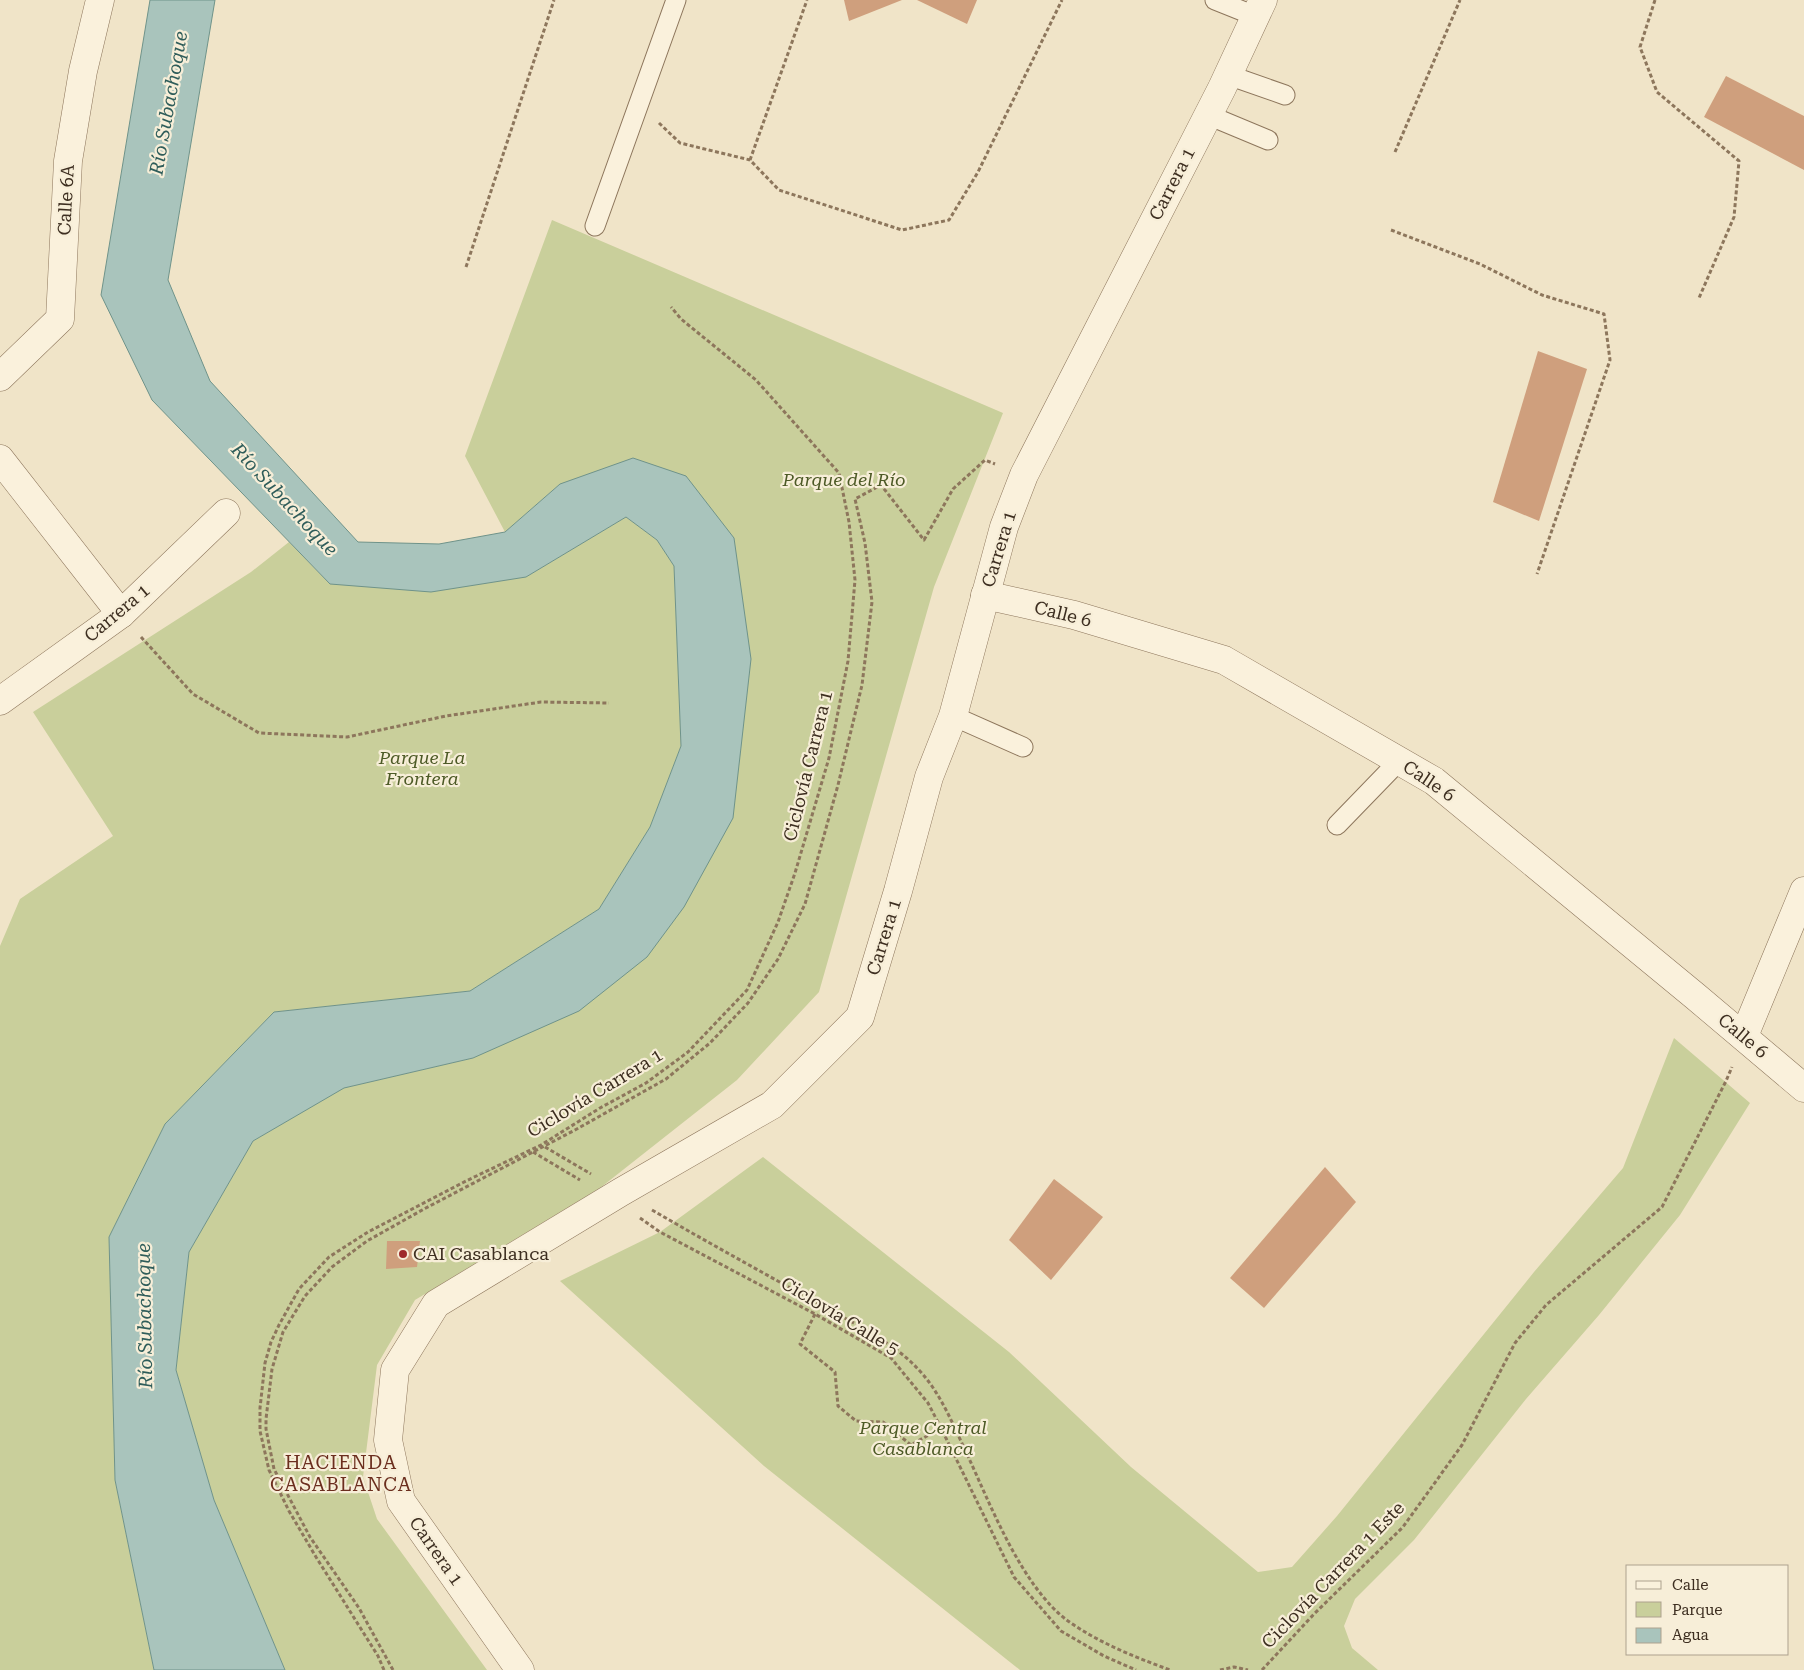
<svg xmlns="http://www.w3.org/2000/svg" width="1804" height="1670" font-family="'Roboto Serif',serif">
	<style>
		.green { fill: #c9cf9b }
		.water { fill: #a9c4bc; stroke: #6f938a }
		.building { fill: #cf9f7d }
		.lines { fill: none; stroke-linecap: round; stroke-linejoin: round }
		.lane-casing { stroke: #8d765c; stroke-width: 21 }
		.street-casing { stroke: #8d765c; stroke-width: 29 }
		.path { stroke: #8d765c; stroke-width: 3; stroke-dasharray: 4 2.5; stroke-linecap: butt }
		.lane { stroke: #faf1dc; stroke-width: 19 }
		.street { stroke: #faf1dc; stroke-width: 28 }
		.poi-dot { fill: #9e2a2b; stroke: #f7eed8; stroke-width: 2 }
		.labels { text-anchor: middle; stroke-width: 4.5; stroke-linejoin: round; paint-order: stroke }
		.street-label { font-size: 18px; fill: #3d2e20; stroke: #f7eed8 }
		.park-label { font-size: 18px; font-style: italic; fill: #4d5a26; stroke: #f7eed8 }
		.poi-label { font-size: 18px; fill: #3d2e20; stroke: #f7eed8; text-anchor: start }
		.water-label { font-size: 19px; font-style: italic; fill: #2f5d5a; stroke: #f7eed8 }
		.neighbourhood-label { font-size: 19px; letter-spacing: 1px; fill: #6b2e1e; stroke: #f7eed8 }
	</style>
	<rect width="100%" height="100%" fill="#f0e4c8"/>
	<g class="green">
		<polygon points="552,220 1003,413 934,587 819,992 737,1080 600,1188 415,1300 377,1365 363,1477 377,1519 487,1670 285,1670 214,1500 176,1370 189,1252 253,1141 343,1088 473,1058 647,957 733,538 560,484 505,532 465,456"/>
		<polygon points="626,517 657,540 674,566 681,746 650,827 599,909 470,991 274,1012 165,1124 109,1237 115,1480 154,1670 0,1670 0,946 20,899 113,836 33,712 251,572 289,542 330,584 526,577"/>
		<polygon points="1674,1038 1750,1103 1680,1215 1599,1315 1526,1399 1414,1540 1355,1599 1344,1626 1352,1648 1378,1670 1020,1670 764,1466 560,1281 660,1232 763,1157 1009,1352 1131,1467 1258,1572 1292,1567 1337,1516 1534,1272 1623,1168"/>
	</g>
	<polygon class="water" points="150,0 215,0 168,280 210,381 358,542 439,544 505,532 560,484 633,458 686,476 734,538 751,659 733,818 684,907 647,957 579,1011 473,1058 344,1088 253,1141 189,1252 176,1370 214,1500 285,1670 154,1670 115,1480 109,1237 165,1124 274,1012 470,991 599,909 650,827 681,746 674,566 657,540 626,517 526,577 431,592 330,584 152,400 101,295"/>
	<g class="building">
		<polygon points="844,0 902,0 849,21"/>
		<polygon points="917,0 977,0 967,24"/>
		<polygon points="1726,76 1804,116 1804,170 1704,117"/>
		<polygon points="1538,351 1587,369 1539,521 1493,502"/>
		<polygon points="1325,1167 1356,1202 1264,1308 1230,1278"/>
		<polygon points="1054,1179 1103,1217 1051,1280 1009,1240"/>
		<polygon points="387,1241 420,1241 417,1267 386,1269"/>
	</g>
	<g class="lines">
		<defs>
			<g id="lane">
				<polyline points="1215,0 1255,16"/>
				<polyline points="1228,75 1285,95"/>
				<polyline points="1208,115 1268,140"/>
				<polyline points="595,226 676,0"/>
				<polyline points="953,716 1023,747"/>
				<polyline points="1337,825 1399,761"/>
			</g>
			<g id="street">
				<polyline points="0,377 60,319 68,161 83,71 100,0"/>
				<polyline points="0,459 121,614"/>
				<polyline points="985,595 1074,615 1224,660 1434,781 1695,996 1804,1088"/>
				<polyline points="0,701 121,614 226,513"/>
				<polyline points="1744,1036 1804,891"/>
				<polyline points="520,1670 401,1501 388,1440 395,1370 436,1304 621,1192 772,1105 860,1017 898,891 929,777 953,716 1004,527 1024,475 1222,88 1263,0"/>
			</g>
		</defs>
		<use href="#lane" class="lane-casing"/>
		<use href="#street" class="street-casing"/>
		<g class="path">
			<polyline points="1655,0 1640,47 1657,92 1739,161 1734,217 1699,298"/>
			<polyline points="659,123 680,143 750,160 779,190 902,230 949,220 978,172 1062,0"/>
			<polyline points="1395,152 1460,0"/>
			<polyline points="750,160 807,0"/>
			<polyline points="1391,230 1480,264 1542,295 1604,314 1610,360 1537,574"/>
			<polyline points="466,267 554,0"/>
			<polyline points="141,637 193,694 259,733 347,737 446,716 541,702 609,703"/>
			<polyline points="545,1147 591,1174"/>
			<polyline points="533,1152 580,1180"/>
			<path d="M652,1210C707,1242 762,1272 817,1303C851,1322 892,1341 918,1369C941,1393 953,1425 967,1454C991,1506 1022,1587 1068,1621C1099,1643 1135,1657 1170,1670"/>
			<polyline points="640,1218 660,1232 815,1314 891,1358 928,1403 941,1428 1014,1577 1061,1631 1104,1656 1136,1670"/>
			<polyline points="815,1314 800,1344 835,1372 838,1406 856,1421 883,1422 911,1445 941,1428"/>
			<polyline points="384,1670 378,1656 316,1557 289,1511 269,1470 260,1431 260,1408 265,1363 271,1342 279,1325 299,1289 329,1257 368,1232 466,1181 541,1145 600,1108 646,1083 688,1052 747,990 778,922 795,873 829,758 848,661 855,580 849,522 839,473 756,380 681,319 671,307"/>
			<polyline points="393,1670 359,1608 310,1537 274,1469 266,1429 266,1419 272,1369 283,1332 305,1296 332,1267 367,1241 424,1209 575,1130 666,1079 710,1043 748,1003 778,959 805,904 838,785 862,685 872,602 865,543 855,499 881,485 924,540 953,489 985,460 995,464"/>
			<polyline points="1220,1670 1234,1667 1248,1670"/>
			<polyline points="1262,1670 1314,1614 1403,1527 1462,1445 1515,1343 1546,1305 1662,1207 1726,1081 1732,1067"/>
		</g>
		<use href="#lane" class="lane"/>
		<use href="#street" class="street"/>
	</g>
	<circle class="poi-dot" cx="403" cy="1254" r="5"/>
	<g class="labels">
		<g class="street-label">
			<text transform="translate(1172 184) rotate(-63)" y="6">Carrera 1</text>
			<text transform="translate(66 200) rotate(-87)" y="6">Calle 6A</text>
			<text transform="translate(999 549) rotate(-73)" y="6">Carrera 1</text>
			<text transform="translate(117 613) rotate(-40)" y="6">Carrera 1</text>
			<text transform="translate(1063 614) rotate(14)" y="6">Calle 6</text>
			<text transform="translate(808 766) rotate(-76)" y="6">Ciclovía Carrera 1</text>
			<text transform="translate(1429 781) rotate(34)" y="6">Calle 6</text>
			<text transform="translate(884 937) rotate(-73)" y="6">Carrera 1</text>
			<text transform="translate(1743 1036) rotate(40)" y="6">Calle 6</text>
			<text transform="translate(595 1093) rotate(-31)" y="6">Ciclovía Carrera 1</text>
			<text transform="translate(840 1316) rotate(31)" y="6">Ciclovía Calle 5</text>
			<text transform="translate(436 1551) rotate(55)" y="6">Carrera 1</text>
			<text transform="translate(1333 1575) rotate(-46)" y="6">Ciclovía Carrera 1 Este</text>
		</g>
		<g class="park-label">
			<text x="844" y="486">Parque del Río</text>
			<text x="422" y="764">Parque La<tspan x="422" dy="21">Frontera</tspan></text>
			<text x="923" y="1434">Parque Central<tspan x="923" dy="21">Casablanca</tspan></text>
		</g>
		<g class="poi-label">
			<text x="413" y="1260">CAI Casablanca</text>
		</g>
		<g class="water-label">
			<text transform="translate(168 103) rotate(-80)" y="7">Río Subachoque</text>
			<text transform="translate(285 499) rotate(47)" y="7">Río Subachoque</text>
			<text transform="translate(144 1316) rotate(-91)" y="7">Río Subachoque</text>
		</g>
		<g class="neighbourhood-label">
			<text x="341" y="1469">HACIENDA<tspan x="341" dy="22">CASABLANCA</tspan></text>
		</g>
	</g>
	<rect x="1626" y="1565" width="162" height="90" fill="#f7eed8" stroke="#ada18e"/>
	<rect x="1636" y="1581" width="25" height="8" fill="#faf1dc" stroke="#ada18e"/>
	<text x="1672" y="1590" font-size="15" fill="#3d2e20">Calle</text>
	<rect x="1636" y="1602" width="25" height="15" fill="#c9cf9b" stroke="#ada18e"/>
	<text x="1672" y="1615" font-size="15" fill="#3d2e20">Parque</text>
	<rect x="1636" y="1628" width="25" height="15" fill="#a9c4bc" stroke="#ada18e"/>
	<text x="1672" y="1640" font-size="15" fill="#3d2e20">Agua</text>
</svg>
